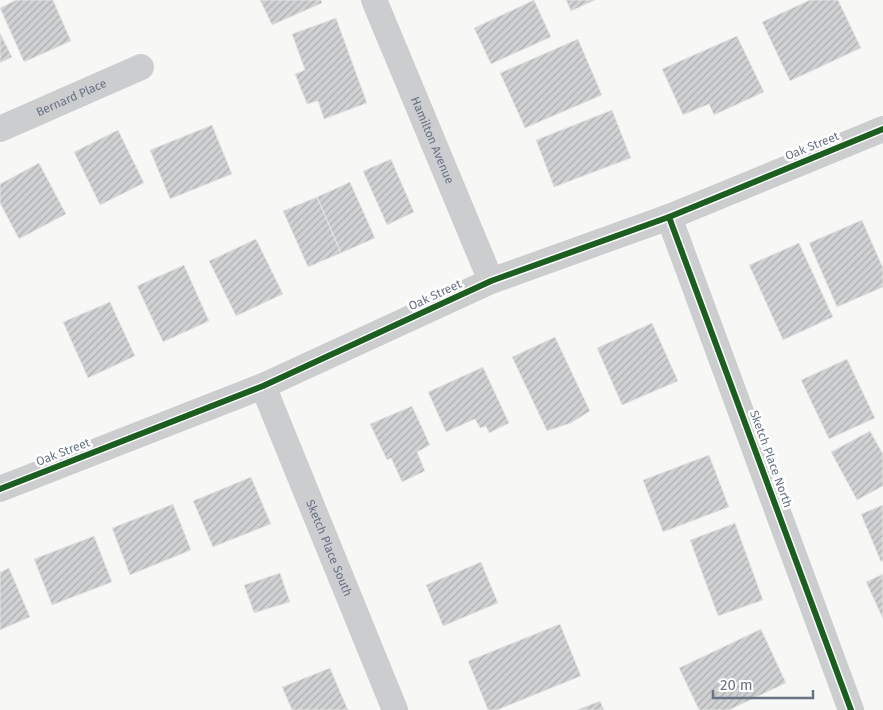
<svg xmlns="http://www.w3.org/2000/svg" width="883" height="710" font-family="'Fira Sans',sans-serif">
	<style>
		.building { fill: url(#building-hatch); stroke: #e6e6e6 }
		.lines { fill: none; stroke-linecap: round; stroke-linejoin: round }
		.street { stroke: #cccdcf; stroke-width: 26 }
		.cycleway-casing { stroke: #fff; stroke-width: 9 }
		.cycleway { stroke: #1b5e20; stroke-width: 6 }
		.labels { text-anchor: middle; stroke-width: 5; stroke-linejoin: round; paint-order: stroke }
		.street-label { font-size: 12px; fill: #687384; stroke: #fff }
	</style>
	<defs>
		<pattern id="building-hatch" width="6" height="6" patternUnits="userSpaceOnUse" patternTransform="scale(1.25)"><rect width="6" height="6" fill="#d0d1d2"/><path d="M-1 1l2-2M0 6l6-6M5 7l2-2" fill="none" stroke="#adaeb0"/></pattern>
	</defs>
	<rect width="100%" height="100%" fill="#f7f7f6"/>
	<g class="building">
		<polygon points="16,0 53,0 71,41 24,62 0,8"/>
		<polygon points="260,0 321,0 322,3 272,25"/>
		<polygon points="534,0 551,37 491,64 474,28"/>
		<polygon points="566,0 595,0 571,11"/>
		<polygon points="810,0 838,0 861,48 790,81 762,22"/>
		<polygon points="336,18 367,103 324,119 318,101 307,104 295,74 305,70 292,34"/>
		<polygon points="0,33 12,57 0,63"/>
		<polygon points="737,36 764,92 714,115 709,104 683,115 662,69"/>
		<polygon points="578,39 602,95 525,128 500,73"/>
		<polygon points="612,110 631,158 554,187 536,140"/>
		<polygon points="212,125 232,174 170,199 150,150"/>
		<polygon points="118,130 144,183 100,205 74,152"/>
		<polygon points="391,159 414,212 387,225 363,171"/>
		<polygon points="39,163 66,214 19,239 0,203 0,184"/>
		<polygon points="350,182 375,238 341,253 317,197"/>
		<polygon points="317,197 341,253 308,267 283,211"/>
		<polygon points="862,220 883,268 883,287 837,307 809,243"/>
		<polygon points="256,239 283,294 236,316 209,261"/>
		<polygon points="799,243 833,317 783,340 749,265"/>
		<polygon points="184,265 209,321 163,342 137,286"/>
		<polygon points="110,302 135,356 88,378 63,322"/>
		<polygon points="652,323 678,381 622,405 597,348"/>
		<polygon points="555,337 590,411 571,423 547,431 512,357"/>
		<polygon points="847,359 875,418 829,439 801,380"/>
		<polygon points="483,367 509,423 489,433 486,426 480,428 475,419 446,432 428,392"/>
		<polygon points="412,406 430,445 417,452 425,471 402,482 391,458 387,460 370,424"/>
		<polygon points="870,431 883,454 883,486 857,500 831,452"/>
		<polygon points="709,455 729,507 663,532 643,480"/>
		<polygon points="251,477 271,524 213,547 193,501"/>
		<polygon points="173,504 191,550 130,575 112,528"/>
		<polygon points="883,505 883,561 881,562 861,514"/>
		<polygon points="735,523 763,600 718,616 690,540"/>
		<polygon points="94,536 112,582 52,605 34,559"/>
		<polygon points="481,562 498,603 443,626 426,585"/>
		<polygon points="9,568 30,617 0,630 0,572"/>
		<polygon points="280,573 290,602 254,613 244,585"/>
		<polygon points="883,574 883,619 866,582"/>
		<polygon points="560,624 581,676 497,710 488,710 468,661"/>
		<polygon points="761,629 786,683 729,710 699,710 679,668"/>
		<polygon points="330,668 348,710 292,710 282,687"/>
		<polygon points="600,701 604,710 577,710"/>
	</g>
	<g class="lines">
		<g class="street">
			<path id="s1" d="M374,0L491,281"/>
			<path id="s2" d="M0,129L141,67"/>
			<polyline points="669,217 851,710"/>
			<path id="s3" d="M263,386L395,710"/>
			<polyline points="0,489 263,386 491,281 669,217 883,129"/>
		</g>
		<defs>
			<g id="cycleway">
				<polyline points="669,217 851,710"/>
				<polyline points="0,489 263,386 491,281 669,217 883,129"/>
			</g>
		</defs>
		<use href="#cycleway" class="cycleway-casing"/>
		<use href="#cycleway" class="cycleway"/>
	</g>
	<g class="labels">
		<g class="street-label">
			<text dy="4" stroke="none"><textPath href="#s2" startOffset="78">Bernard Place</textPath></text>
			<text dy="4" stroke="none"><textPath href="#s1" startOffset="152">Hamilton Avenue</textPath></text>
			<text transform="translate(812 146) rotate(-22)" y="4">Oak Street</text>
			<text transform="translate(435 295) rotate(-25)" y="4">Oak Street</text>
			<text transform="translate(63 452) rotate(-21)" y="4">Oak Street</text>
			<text transform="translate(771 459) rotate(70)" y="4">Sketch Place North</text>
			<text dy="4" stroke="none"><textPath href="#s3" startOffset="175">Sketch Place South</textPath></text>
		</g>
	</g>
	<path d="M713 690v8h100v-8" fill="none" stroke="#687384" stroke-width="2.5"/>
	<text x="720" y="690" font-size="15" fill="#687384" stroke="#ffffff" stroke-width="4" paint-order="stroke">20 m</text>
</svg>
